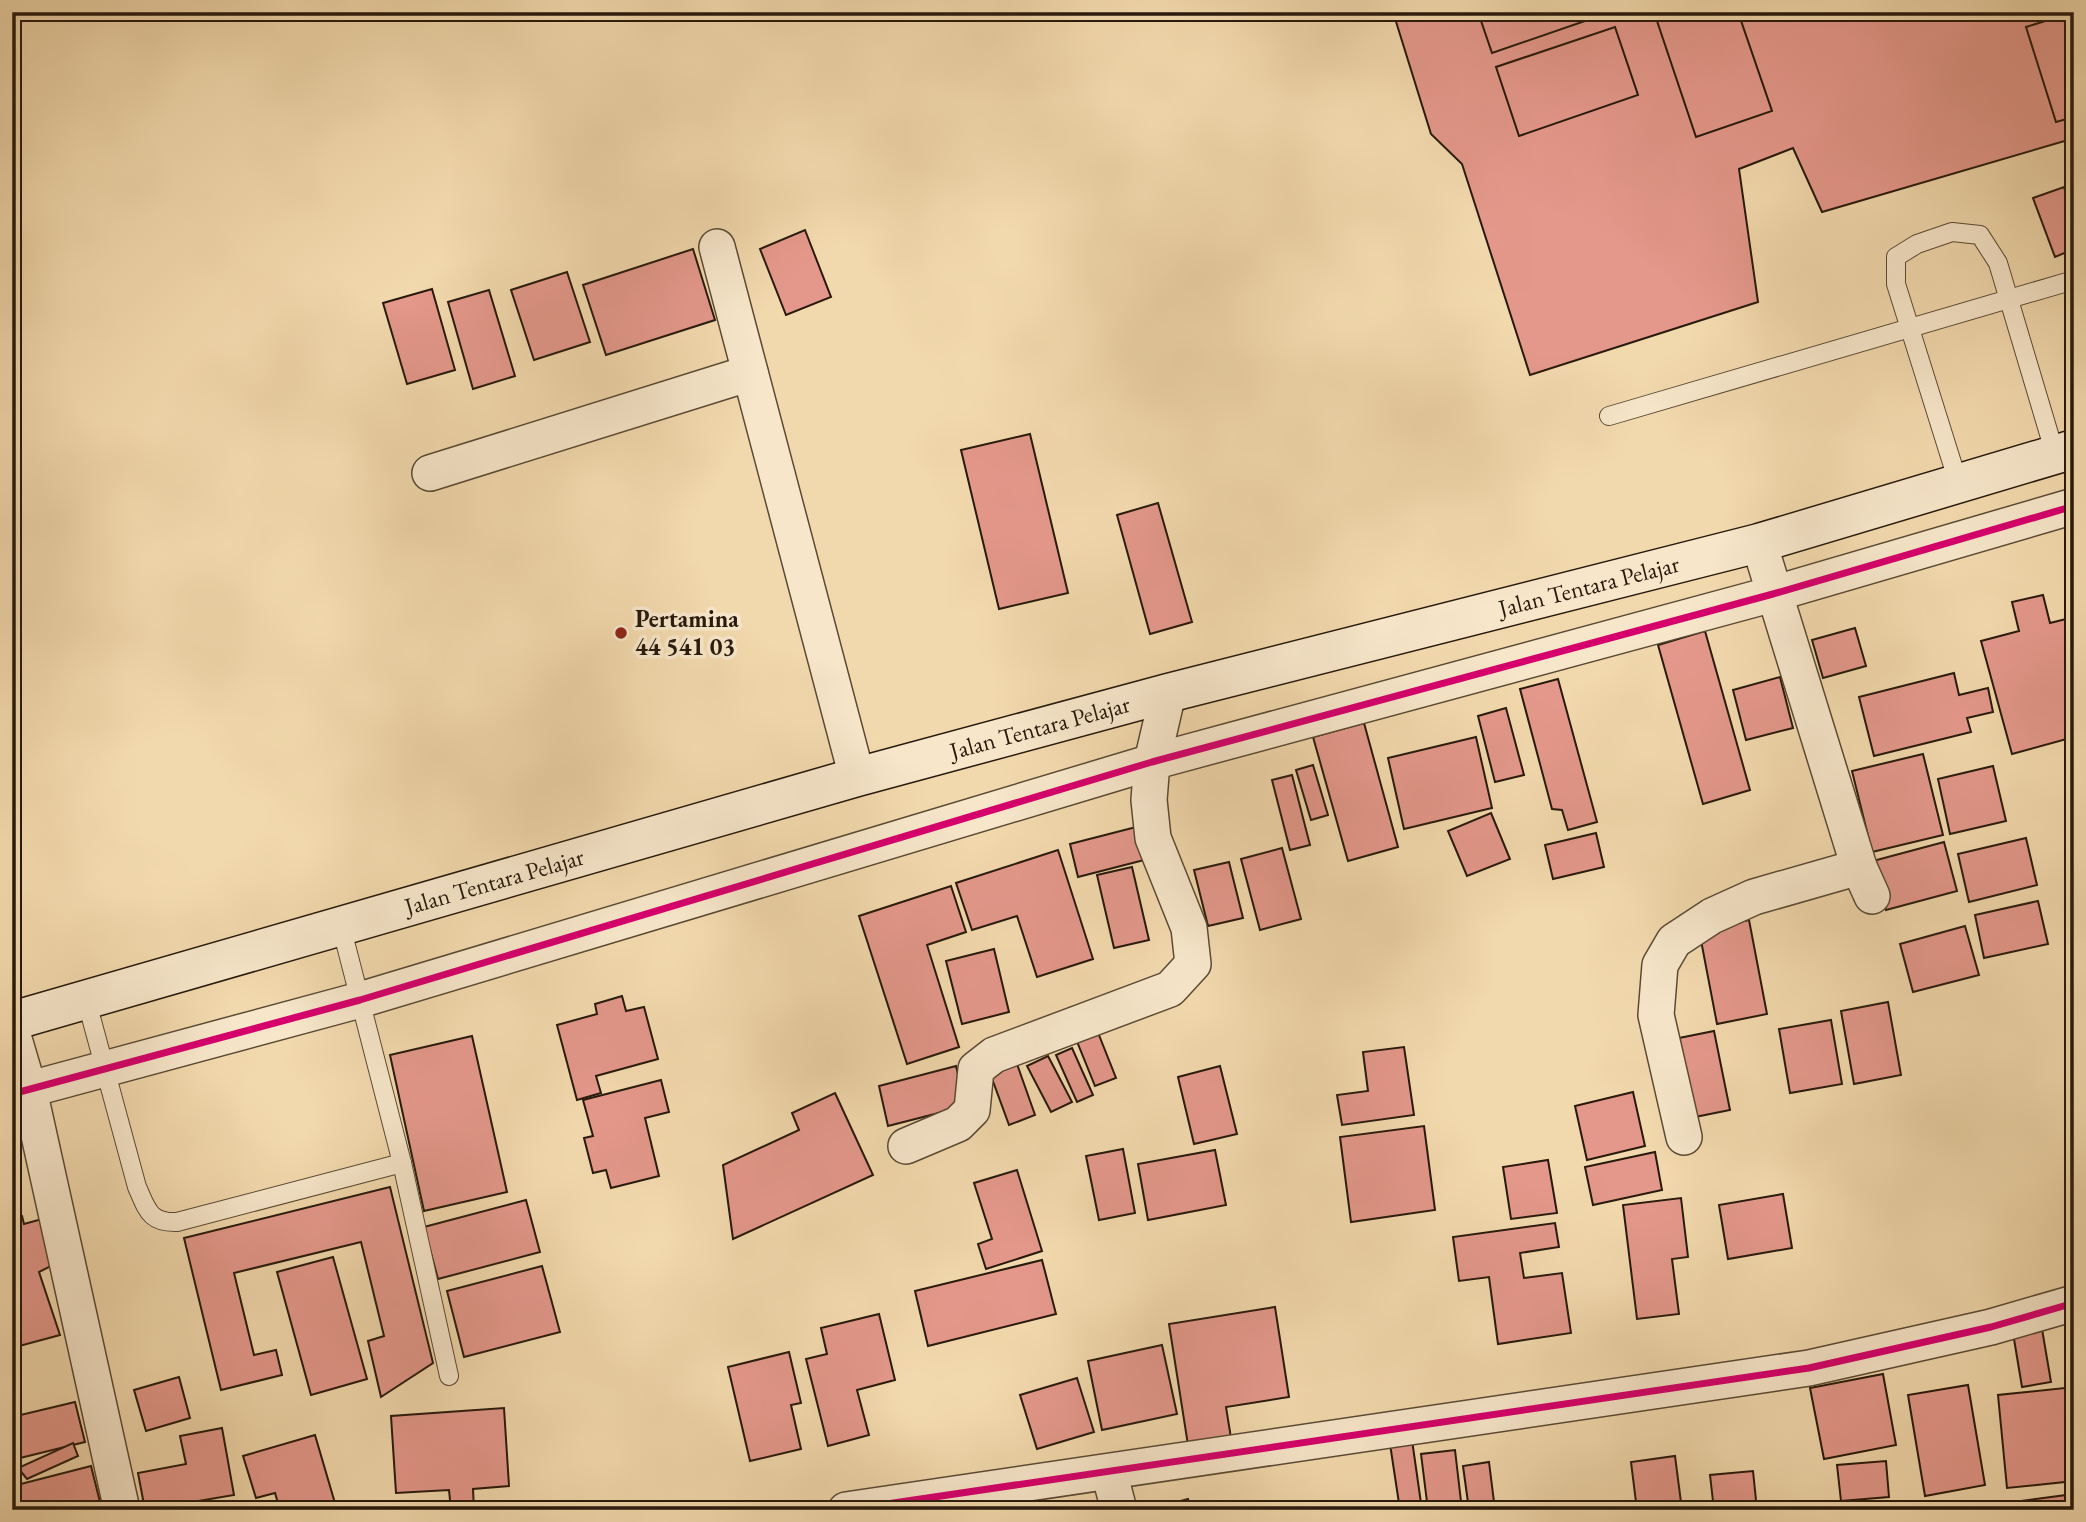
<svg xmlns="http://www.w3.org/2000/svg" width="2086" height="1522" font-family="'EB Garamond',serif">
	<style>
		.building { fill: #e4988b; stroke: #27190c; stroke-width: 2 }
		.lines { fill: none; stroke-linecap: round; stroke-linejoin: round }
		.lane-casing { stroke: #5a4934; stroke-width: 20 }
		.street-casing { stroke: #5a4934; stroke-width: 38 }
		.secondary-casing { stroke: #27190c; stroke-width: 41 }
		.lane { stroke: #f7e6ca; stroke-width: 18 }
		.street { stroke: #f7e6ca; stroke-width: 35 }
		.secondary { stroke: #f7e6ca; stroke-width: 38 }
		.cycleway-casing { stroke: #f7e6ca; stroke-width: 11 }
		.cycleway { stroke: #d6006c; stroke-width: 7 }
		.poi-dot { fill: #8f2418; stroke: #f7e6ca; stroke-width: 2.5 }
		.labels { text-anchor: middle; stroke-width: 7; stroke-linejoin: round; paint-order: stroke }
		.street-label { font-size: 24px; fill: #27190c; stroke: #f7e6ca }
		.poi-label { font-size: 24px; font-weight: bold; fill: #27190c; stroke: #f7e6ca; text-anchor: start }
	</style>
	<rect width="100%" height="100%" fill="#f2d9ad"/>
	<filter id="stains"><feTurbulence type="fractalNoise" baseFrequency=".00286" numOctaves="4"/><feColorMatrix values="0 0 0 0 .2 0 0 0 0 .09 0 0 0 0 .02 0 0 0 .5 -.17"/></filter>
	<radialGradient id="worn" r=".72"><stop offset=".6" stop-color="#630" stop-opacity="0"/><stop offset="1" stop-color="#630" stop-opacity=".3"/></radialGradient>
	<g class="building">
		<polygon points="1393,12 2074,12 2074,157 2068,140 1822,212 1793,148 1739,169 1758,302 1530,375 1462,164 1431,134"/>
		<polygon points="1478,12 1611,12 1492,53"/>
		<polygon points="1654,12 1738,12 1772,111 1696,137"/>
		<polygon points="2074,12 2074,117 2056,122 2026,27"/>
		<polygon points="1615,27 1638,95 1519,136 1496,67"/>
		<polygon points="2064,187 2074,219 2074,249 2055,257 2033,198"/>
		<polygon points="805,230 831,297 786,315 760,249"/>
		<polygon points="693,249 715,320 606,355 583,285"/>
		<polygon points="567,272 590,342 534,360 511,290"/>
		<polygon points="432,289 455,370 407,384 383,303"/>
		<polygon points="489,290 515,376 473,389 448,302"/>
		<polygon points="1030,434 1068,593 999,609 961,450"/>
		<polygon points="1158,503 1192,622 1150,634 1117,515"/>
		<polygon points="2043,595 2050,623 2074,617 2074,737 2012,754 1981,641 2019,631 2012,602"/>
		<polygon points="1855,628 1866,666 1823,678 1812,640"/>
		<polygon points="1705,631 1750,790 1703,804 1658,645"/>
		<polygon points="1954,673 1959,695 1988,688 1993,712 1967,718 1971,732 1874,756 1859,697"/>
		<polygon points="1780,677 1793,728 1746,740 1733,690"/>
		<polygon points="1558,679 1597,822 1568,830 1562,810 1552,809 1520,689"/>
		<polygon points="1506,708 1524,775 1495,782 1478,716"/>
		<polygon points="1364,723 1398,847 1348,861 1313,737"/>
		<polygon points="1476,737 1492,808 1404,829 1388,758"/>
		<polygon points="1923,754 1943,835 1872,852 1852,771"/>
		<polygon points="1313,765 1328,815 1311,820 1296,770"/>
		<polygon points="1993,766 2006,821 1950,834 1938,779"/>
		<polygon points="1292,775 1310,845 1290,850 1272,780"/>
		<polygon points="1491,813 1510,859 1467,876 1448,831"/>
		<polygon points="1140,826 1148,859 1078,877 1070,844"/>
		<polygon points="1596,833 1604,867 1553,879 1545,845"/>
		<polygon points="2026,838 2037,885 1969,902 1958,854"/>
		<polygon points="1944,842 1957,891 1886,910 1873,861"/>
		<polygon points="1282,848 1301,919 1260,930 1241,859"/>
		<polygon points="1058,850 1093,959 1037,977 1017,916 972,930 956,883"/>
		<polygon points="1229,862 1243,918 1208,926 1194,870"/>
		<polygon points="1132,867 1149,940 1114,948 1097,875"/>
		<polygon points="951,886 966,932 927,945 959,1047 907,1064 859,916"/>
		<polygon points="2038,901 2048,944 1984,958 1975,915"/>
		<polygon points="1749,920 1767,1014 1717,1024 1699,930"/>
		<polygon points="1965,926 1979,975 1913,992 1900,944"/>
		<polygon points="994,949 1009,1012 962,1024 946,961"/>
		<polygon points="622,996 626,1011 644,1007 658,1059 596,1076 601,1093 577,1100 557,1025 597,1014 595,1004"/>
		<polygon points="1888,1002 1901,1075 1854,1084 1841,1011"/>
		<polygon points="1831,1020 1842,1084 1790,1093 1779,1029"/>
		<polygon points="1097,1030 1116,1078 1095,1086 1076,1039"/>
		<polygon points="1714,1031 1730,1110 1690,1118 1674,1039"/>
		<polygon points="472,1036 507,1192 424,1211 390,1055"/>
		<polygon points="1404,1047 1414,1115 1342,1125 1337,1095 1368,1091 1363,1052"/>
		<polygon points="1072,1048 1093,1095 1077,1102 1056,1055"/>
		<polygon points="1048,1056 1072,1102 1051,1112 1027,1066"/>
		<polygon points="1017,1064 1035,1115 1009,1125 990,1073"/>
		<polygon points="956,1066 966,1106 888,1126 879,1086"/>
		<polygon points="1220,1066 1237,1134 1194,1144 1178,1077"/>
		<polygon points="661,1080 669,1112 645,1118 659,1176 611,1188 606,1170 593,1173 584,1138 593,1136 583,1100"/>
		<polygon points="1633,1092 1645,1146 1587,1160 1575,1106"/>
		<polygon points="835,1093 873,1175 733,1239 723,1165 799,1130 792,1113"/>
		<polygon points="1424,1126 1435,1210 1351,1222 1340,1137"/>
		<polygon points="1123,1149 1135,1213 1099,1220 1086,1156"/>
		<polygon points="1215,1150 1226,1205 1148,1220 1138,1164"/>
		<polygon points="1655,1152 1662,1190 1593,1205 1585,1167"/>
		<polygon points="1548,1160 1557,1213 1511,1219 1503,1167"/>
		<polygon points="1017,1170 1042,1251 986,1269 978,1244 992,1239 974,1183"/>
		<polygon points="390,1187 433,1363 381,1397 368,1341 384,1336 361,1242 234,1273 254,1355 276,1350 282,1375 221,1390 184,1238"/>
		<polygon points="1783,1194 1792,1248 1728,1259 1719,1205"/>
		<polygon points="1681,1198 1688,1257 1672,1259 1679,1314 1637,1319 1623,1205"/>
		<polygon points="526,1200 540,1252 438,1279 424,1227"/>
		<polygon points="22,1216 24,1224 42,1219 57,1263 39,1272 60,1335 12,1348 12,1218"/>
		<polygon points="1555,1223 1559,1247 1520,1253 1524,1278 1562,1273 1571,1333 1498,1344 1489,1277 1459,1281 1453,1237"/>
		<polygon points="333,1257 367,1379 311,1395 277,1272"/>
		<polygon points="1042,1260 1056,1314 928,1346 915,1291"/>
		<polygon points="542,1266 560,1332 464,1357 447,1291"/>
		<polygon points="1275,1307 1289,1397 1226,1407 1231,1438 1188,1445 1169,1324"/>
		<polygon points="879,1314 895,1380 857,1390 869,1435 828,1446 806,1359 827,1354 821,1328"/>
		<polygon points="2042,1329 2051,1382 2022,1387 2013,1333"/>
		<polygon points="1162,1345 1177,1414 1102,1430 1088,1361"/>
		<polygon points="789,1352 801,1403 791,1405 801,1449 750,1461 728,1367"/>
		<polygon points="1883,1374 1896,1445 1824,1459 1810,1388"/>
		<polygon points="179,1377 190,1418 146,1431 134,1390"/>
		<polygon points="1077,1378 1094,1432 1037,1449 1020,1395"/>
		<polygon points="1968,1385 1985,1485 1925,1496 1908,1395"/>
		<polygon points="2074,1387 2074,1481 2007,1488 1998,1395"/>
		<polygon points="75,1402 85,1442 16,1459 12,1444 12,1417"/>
		<polygon points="504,1408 509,1486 473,1489 474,1510 451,1510 449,1490 396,1493 391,1416"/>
		<polygon points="222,1428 234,1495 145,1510 138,1473 186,1464 180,1436"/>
		<polygon points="315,1435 337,1510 280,1510 275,1493 256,1498 243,1456"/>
		<polygon points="1412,1440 1422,1510 1400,1510 1390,1444"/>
		<polygon points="73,1443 78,1456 27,1479 18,1468"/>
		<polygon points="1455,1450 1462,1510 1428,1510 1421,1454"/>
		<polygon points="1675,1456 1682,1510 1637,1510 1631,1462"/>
		<polygon points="1886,1461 1889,1497 1841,1501 1837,1465"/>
		<polygon points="1489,1462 1495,1510 1469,1510 1463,1466"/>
		<polygon points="91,1466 102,1510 19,1510 13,1486"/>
		<polygon points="1753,1471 1757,1510 1714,1510 1710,1475"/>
		<polygon points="2074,1494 2074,1510 2014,1510 2013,1502"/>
		<polygon points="1188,1499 1191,1510 1147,1510"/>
		<polygon points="1629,1505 1629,1510 1588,1510"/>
	</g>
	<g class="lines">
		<defs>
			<g id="lane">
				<polyline points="1609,416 2074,280"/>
				<polyline points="1958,482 1896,284 1896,257 1917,244 1952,232 1980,235 1998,263 2055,454"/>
				<polyline points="341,926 402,1163 449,1376"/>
				<path d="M86,999L137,1187C147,1209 149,1223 177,1222L402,1163"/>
			</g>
			<g id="street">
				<polyline points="717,247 857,777"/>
				<polyline points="430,473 750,373"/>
				<polyline points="1759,543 1859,867 1872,896"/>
				<polyline points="12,1032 29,1090 122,1510"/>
				<polyline points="12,1094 360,1000 1152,762 1773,594 2074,506"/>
				<polyline points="1684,1137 1656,1015 1660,965 1674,941 1712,916 1754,897 1859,867"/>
				<polyline points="906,1146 958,1124 972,1110 976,1069 994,1055 1170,989 1193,964 1189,928 1153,838 1149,800 1152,762 1168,693"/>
				<polyline points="1109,1472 1119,1510"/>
				<polyline points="846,1510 1809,1368 1991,1327 2074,1303"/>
			</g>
			<g id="secondary">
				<path id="s1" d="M12,1021L857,777L1168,693L1759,543L2074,449"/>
			</g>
		</defs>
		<use href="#lane" class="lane-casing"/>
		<use href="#street" class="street-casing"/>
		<use href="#secondary" class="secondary-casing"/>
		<use href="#lane" class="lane"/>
		<use href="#street" class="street"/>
		<use href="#secondary" class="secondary"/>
		<defs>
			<g id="cycleway">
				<polyline points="12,1094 360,1000 1152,762 1773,594 2074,506"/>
				<polyline points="846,1510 1809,1368 1991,1327 2074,1303"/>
			</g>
		</defs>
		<use href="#cycleway" class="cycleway-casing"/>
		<use href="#cycleway" class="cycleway"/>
	</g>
	<circle class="poi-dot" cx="621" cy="633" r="7"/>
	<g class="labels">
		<g class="street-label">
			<text dy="8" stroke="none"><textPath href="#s1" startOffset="1636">Jalan Tentara Pelajar</textPath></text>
			<text dy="8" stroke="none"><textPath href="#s1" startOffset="1069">Jalan Tentara Pelajar</textPath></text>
			<text dy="8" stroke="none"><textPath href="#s1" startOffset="502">Jalan Tentara Pelajar</textPath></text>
		</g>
		<g class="poi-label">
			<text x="635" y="627">Pertamina<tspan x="635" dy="28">44 541 03</tspan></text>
		</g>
	</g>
	<rect width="2086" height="1522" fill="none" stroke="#f2d9ad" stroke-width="42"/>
	<rect x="14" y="14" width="2058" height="1494" fill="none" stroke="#27190c" stroke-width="3.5"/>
	<rect x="21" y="21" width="2044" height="1480" fill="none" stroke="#27190c" stroke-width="2"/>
	<rect width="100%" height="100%" filter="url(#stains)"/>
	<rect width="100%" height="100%" fill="url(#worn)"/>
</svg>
